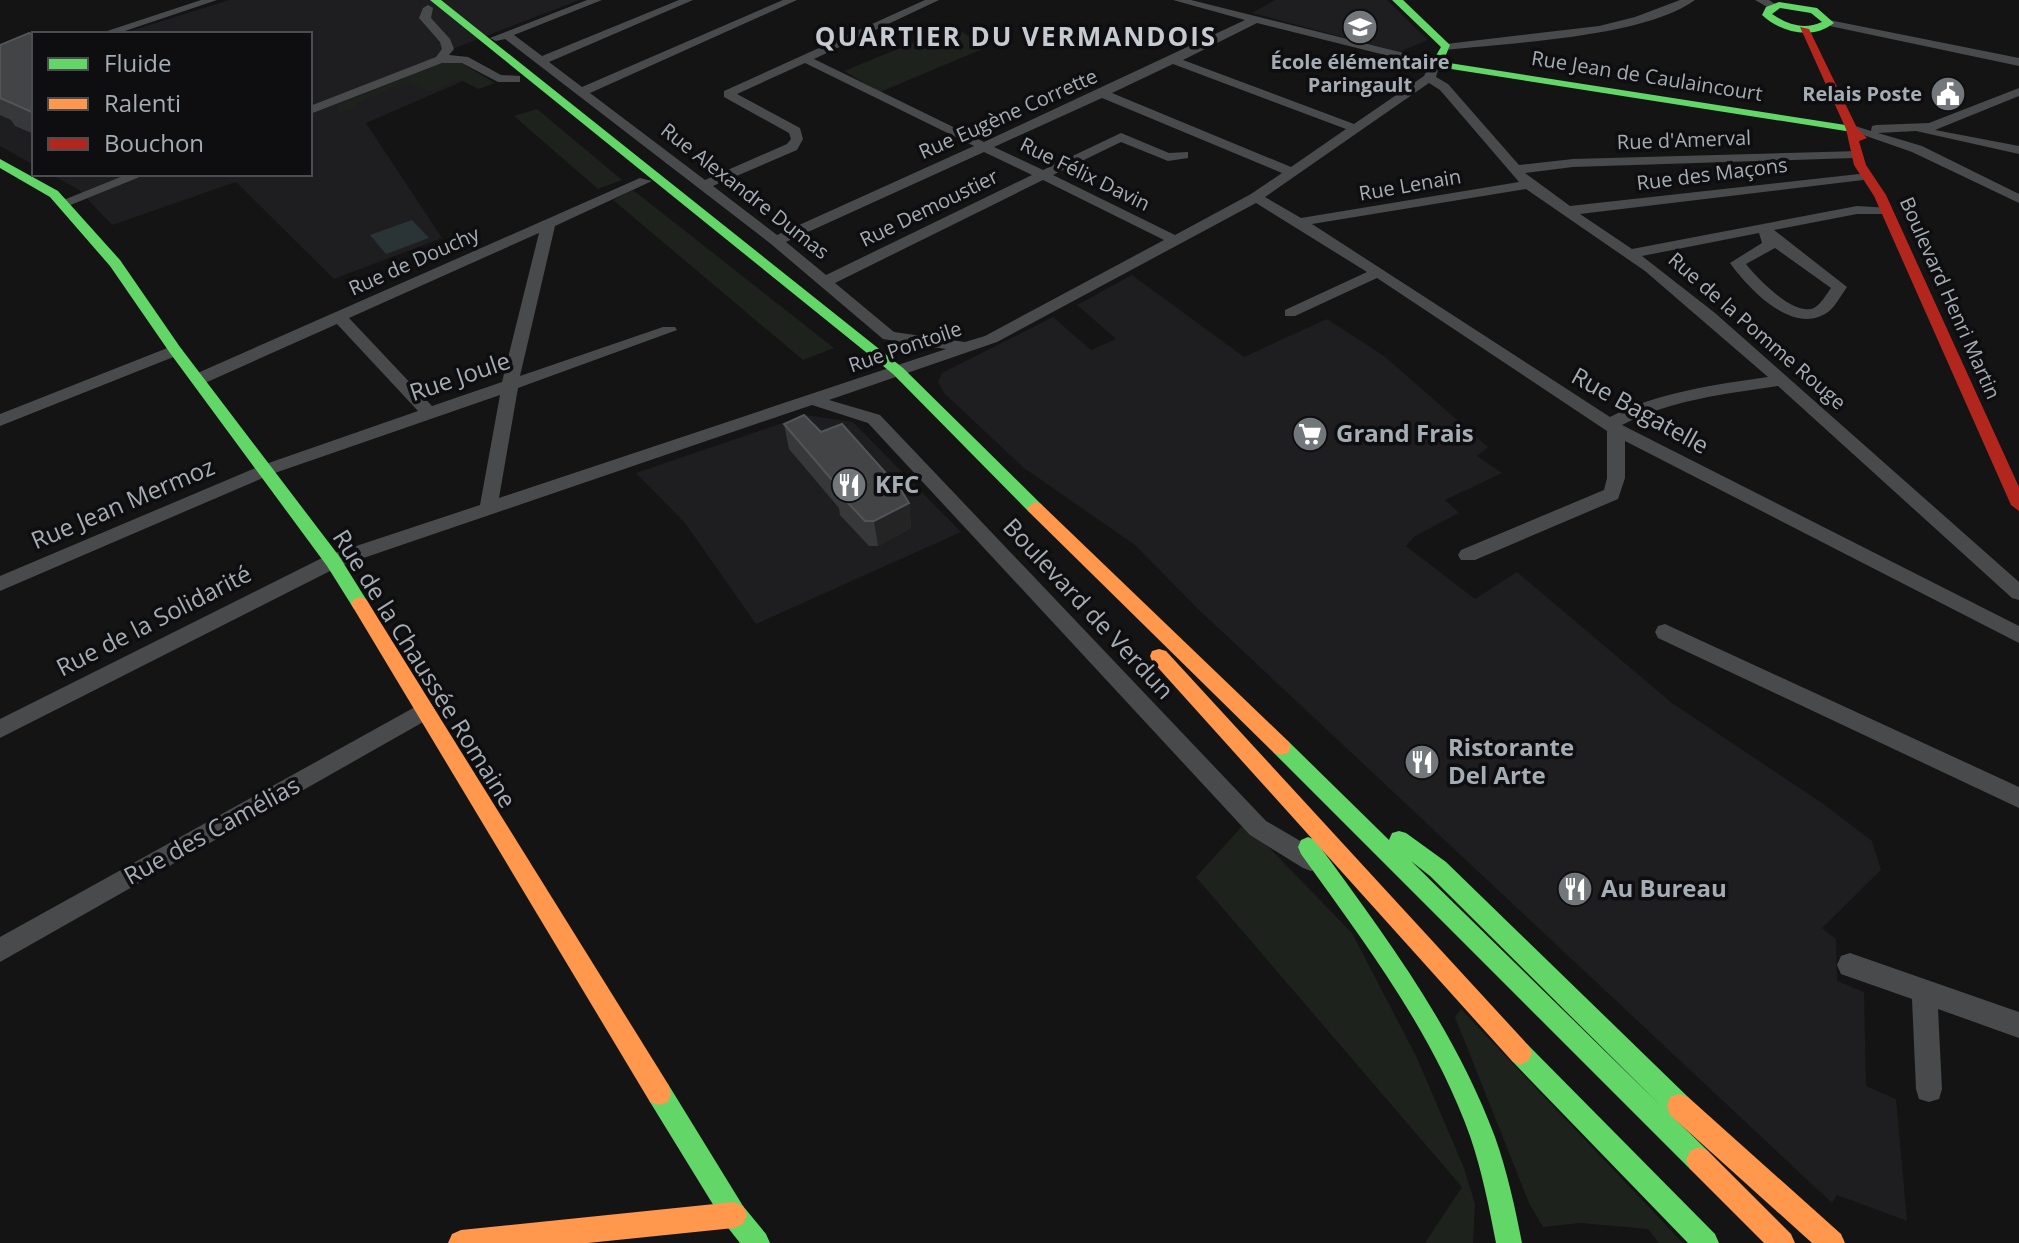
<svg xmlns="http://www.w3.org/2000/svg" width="2019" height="1243" font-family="'Open Sans',sans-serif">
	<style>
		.built { fill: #1e1e20 }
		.green { fill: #1d221c }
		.water { fill: #2a3437 }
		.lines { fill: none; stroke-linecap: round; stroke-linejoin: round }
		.street { fill: #484a4c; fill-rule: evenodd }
		.fast { fill: #63d668; fill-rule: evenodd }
		.slow { fill: #ff974d; fill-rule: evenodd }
		.jam { fill: #b3261e; fill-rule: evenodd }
		.wall { fill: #363839 }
		.shaded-wall { fill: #242425 }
		.building { fill: #424446; stroke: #525558; stroke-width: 2 }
		.labels { text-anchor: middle; stroke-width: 7; stroke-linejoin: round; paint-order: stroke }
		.far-poi-label { font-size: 20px; font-weight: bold; fill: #a5adb4; stroke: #0e0e10 }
		.far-street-label { font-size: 20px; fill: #a5adb4; stroke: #0e0e10 }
		.street-label { font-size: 24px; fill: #a5adb4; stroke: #0e0e10 }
		.poi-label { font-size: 24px; font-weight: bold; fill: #a5adb4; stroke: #0e0e10; text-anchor: start }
		.far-district-label { font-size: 26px; font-weight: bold; letter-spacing: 2px; fill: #c6cbd1; stroke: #0e0e10 }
	</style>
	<rect width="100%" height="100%" fill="#141414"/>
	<g class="built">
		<polygon points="229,0 579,0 437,55 463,81 366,123 442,238 334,279 236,182 112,225 79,190 51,174 310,174 310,34 121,34"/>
		<polygon points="1275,0 1387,0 1428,40 1399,52 1252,13"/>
		<polygon points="34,62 34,165 0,146 0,72"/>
		<polygon points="1132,275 1244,357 1327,319 1384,356 1488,447 1477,456 1502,473 1445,500 1459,513 1415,536 1406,546 1475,599 1517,572 1672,703 1822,803 1872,841 1881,870 1822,928 1836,939 1837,981 1864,992 1866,1086 1896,1099 1907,1221 1837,1195 1832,1203 1198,609 1135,545 1024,468 944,393 938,382 942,373 1053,317 1091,350 1116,339 1077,305"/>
		<polygon points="806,415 853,422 961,532 756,624 685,523 636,473"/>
	</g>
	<g class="green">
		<polygon points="954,26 985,48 880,92 844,71"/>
		<polygon points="458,61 495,83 479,89 459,79 430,92 407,82 355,104 359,107 338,113 338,105 446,62"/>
		<polygon points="537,109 622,180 598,189 514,116"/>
		<polygon points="633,190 834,348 803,360 613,200"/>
		<polygon points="1245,823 1352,933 1417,1058 1464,1168 1475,1204 1473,1243 1425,1243 1462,1187 1196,877"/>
		<polygon points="1461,1009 1683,1243 1659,1243 1648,1229 1581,1223 1543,1227 1529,1203 1455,1017"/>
	</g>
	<polygon class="water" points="412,220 429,238 386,254 370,235"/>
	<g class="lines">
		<g class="street">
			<polygon points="201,0 217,0 116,34 98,34"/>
			<path d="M587,0H602L514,35L542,56L679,0H693L549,62L582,87L783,0H797L590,93L705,180L787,144L791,139L789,133L724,97V91L925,0H939L814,59L984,142L1245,20L1173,0H1191L1440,62L1436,77L1448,84L1519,165L1573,159L1859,151L1861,154L1854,158L1573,167L1525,173L1570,206L1868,173L1870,176L1863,180L1580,214L1632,249L1857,206L1891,208V214H1857L1774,230L1847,287C1841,295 1836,306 1828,312C1793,337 1748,288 1730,263L1762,243L1759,233L1642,256L1715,313L2019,582V600L2012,598L1778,386C1724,394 1671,400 1622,425L2019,626V643L1625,441V478L1618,499L1475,560H1461L1458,555L1461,550L1604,490L1607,478V431L1377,278L1295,316H1285V310L1367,272L1256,203L997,342L829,400L880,415L1266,821L1319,852L1323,860L1319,868L1311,871L1303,868L1250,835L868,423L812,405L340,566L0,738V719L326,556L480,505L500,395L272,474L0,591V576L260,466L418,411L337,324L205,383H193L191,379L193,375L640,178L652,181L555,226L520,376L663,327H675L677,330L518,388L499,498L946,349L883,339L771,244L505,39L496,41L490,38ZM1257,23L1429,66L1424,76L1354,124L1183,60ZM805,63L974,146L777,235L713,186L797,150L803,139L800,128L737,94ZM1173,64L1346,129L1291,167L1112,93ZM1429,83L1440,90L1519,182L1301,218L1265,197ZM1102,98L1282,173L1251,194L1175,235L1053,175L1121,142L1168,161L1188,158V152L1169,153L1121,133L1043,170L994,147ZM984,152L1032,175L826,275L786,242ZM1043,180L1164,240L985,336L965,342L894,332L835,283ZM1526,189L1645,271L1768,377C1713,385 1659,392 1610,417L1312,224ZM539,233L502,382L432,406L349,318ZM1775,248L1831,288C1826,295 1821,304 1814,308C1794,317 1757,278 1746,264Z"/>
			<path d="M1680,0H1695C1645,37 1510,43 1446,50L1440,47L1446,44L1599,26L1635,17Z"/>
			<polygon points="1755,0 1769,0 1778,6 1769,8"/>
			<polygon points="428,5 433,8 431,18 450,39 454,49 449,55 468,57 501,75 520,76 520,82 498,82 462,63 442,63 310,114 310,106 436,57 442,49 440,42 419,18 423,8"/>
			<polygon points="1829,20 2019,58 2019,66 1825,25 1823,23"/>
			<polygon points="2019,88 2019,96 1935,130 2019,146 2019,154 1916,131 1878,133 1922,146 2019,194 2019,203 1912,152 1846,129 1852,125 1871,131 1872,126 1876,125 1929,123"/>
			<polygon points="128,174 147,174 68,206 56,203"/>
			<polygon points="175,345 183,350 181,354 0,426 0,414"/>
			<polygon points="1665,624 2019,787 2019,808 1658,638 1655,632 1658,626"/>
			<polygon points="424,702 432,705 435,711 432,717 0,962 0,937"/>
			<polygon points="1850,953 2019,1012 2019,1038 1938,1009 1942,1089 1939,1099 1929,1102 1919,1099 1916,1089 1912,999 1841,974 1837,965 1841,956"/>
		</g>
		<g class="fast">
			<polygon points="430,0 441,0 903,368 1041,504 1043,508 1041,512 1029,512 893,374"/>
			<polygon points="1392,0 1403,0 1450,45 1443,62 1852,126 1858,129 1852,132 1432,66 1431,64 1441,47"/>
			<path d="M1779,2L1817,8L1834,23C1813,40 1781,33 1762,15L1766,7ZM1780,8L1811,13L1822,22C1804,30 1788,25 1772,14Z"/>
			<polygon points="0,159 58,191 120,260 180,347 339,556 369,604 366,609 354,609 327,566 170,353 110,266 50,197 0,168"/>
			<path d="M1281,739L1288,741L1389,840L1392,833L1399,831L1406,833L1446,862L1688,1097L1691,1106L1688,1115L1679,1118L1671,1115L1708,1151L1712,1160L1708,1169L1699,1173L1690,1169L1274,753L1271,747L1274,741ZM1411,861L1430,876L1660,1105Z"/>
			<path d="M1308,837L1315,840C1384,934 1454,1027 1495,1137C1507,1171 1515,1207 1522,1243H1496C1489,1207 1482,1171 1470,1136C1433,1032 1364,942 1301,854L1298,847L1301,840Z"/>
			<polygon points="1520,1041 1528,1045 1715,1234 1719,1243 1688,1243 1512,1061 1508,1053 1512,1045"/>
			<polygon points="659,1081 668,1084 743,1206 766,1234 770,1243 740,1243 725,1224 650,1102 647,1093 650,1084"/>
		</g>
		<g class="slow">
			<polygon points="1035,502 1041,504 1288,741 1291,747 1288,753 1281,755 1274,753 1029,512 1027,508"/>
			<polygon points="360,597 366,599 668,1084 671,1093 668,1102 659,1105 650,1102 354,609 351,604 354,599"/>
			<polygon points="1159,649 1166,651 1528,1045 1532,1053 1528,1061 1520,1065 1512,1061 1152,661 1150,656 1152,651"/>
			<polygon points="1679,1094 1688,1097 1841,1234 1845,1243 1812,1243 1670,1115 1667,1106 1670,1097"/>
			<polygon points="1699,1147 1708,1151 1791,1234 1795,1243 1764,1243 1690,1169 1686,1160 1690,1151"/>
			<polygon points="734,1202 743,1206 747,1215 743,1224 734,1228 588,1243 448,1243 452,1234 461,1230"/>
		</g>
		<polygon class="jam" points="1800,27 1809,29 1857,128 1867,138 1859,141 1866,165 1886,195 2019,487 2019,511 2011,505 1874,196 1854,165 1846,129"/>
	</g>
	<g class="wall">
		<polygon points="34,35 34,134 15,126 11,120 0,115 0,45"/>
		<polygon points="784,424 821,432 909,503 911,528 878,546 869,546 840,515 839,508 789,449"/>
	</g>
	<polygon class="shaded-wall" points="909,503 911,528 878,546 874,521"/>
	<g class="building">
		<polygon points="29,33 34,35 34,113 0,98 0,45"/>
		<polygon points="804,415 821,432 842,424 901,490 909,503 874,521 865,521 836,490 839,488 784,424"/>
	</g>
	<defs>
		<symbol id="school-disc" viewBox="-11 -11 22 22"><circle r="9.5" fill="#72777c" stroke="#0e0e10"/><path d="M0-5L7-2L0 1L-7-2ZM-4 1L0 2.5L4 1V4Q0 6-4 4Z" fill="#fff"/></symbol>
		<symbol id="civic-disc" viewBox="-11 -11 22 22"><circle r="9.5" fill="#72777c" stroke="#0e0e10"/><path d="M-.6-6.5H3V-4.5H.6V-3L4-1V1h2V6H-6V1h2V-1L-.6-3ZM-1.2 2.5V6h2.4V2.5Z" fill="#fff"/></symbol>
		<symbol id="supermarket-disc" viewBox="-11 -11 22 22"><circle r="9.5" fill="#72777c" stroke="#0e0e10"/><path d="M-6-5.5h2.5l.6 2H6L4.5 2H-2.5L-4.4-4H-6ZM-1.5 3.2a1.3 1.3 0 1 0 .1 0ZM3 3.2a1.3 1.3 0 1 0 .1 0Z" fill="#fff"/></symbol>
		<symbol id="restaurant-disc" viewBox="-11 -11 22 22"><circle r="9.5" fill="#72777c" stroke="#0e0e10"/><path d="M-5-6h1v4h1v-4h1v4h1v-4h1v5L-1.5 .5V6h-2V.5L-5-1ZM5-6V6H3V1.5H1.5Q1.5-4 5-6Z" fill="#fff"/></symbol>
	</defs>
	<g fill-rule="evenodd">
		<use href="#school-disc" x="1340" y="7" width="40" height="40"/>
		<use href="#civic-disc" x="1928" y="74" width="40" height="40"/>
		<use href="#supermarket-disc" x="1290" y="414" width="40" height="40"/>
		<use href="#restaurant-disc" x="829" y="465" width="40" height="40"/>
		<use href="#restaurant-disc" x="1402" y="742" width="40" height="40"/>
		<use href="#restaurant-disc" x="1555" y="869" width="40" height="40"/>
	</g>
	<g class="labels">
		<g class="far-poi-label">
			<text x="1360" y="69">École élémentaire<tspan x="1360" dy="23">Paringault</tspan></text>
			<text x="1922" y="101" text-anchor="end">Relais Poste</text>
		</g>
		<g class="far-street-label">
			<text transform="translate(1647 76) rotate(9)" y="7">Rue Jean de Caulaincourt</text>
			<text transform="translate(1008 114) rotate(-24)" y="7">Rue Eugène Corrette</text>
			<text transform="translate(1684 140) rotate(-2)" y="7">Rue d'Amerval</text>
			<text transform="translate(1085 174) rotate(26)" y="7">Rue Félix Davin</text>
			<text transform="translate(1712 174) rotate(-7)" y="7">Rue des Maçons</text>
			<text transform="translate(1410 185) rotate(-10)" y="7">Rue Lenain</text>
			<text transform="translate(745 191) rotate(38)" y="7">Rue Alexandre Dumas</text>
			<text transform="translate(929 208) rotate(-26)" y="7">Rue Demoustier</text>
			<text transform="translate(414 261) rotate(-24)" y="7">Rue de Douchy</text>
			<text transform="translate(1950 298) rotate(66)" y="7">Boulevard Henri Martin</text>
			<text transform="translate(1757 331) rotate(41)" y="7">Rue de la Pomme Rouge</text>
			<text transform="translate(905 347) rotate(-19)" y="7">Rue Pontoile</text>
		</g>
		<g class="street-label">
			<text transform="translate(460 377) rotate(-19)" y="8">Rue Joule</text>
			<text transform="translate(1640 411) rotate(29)" y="8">Rue Bagatelle</text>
			<text transform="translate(123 504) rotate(-23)" y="8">Rue Jean Mermoz</text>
			<text transform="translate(1088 609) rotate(47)" y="8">Boulevard de Verdun</text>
			<text transform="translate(154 621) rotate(-27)" y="8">Rue de la Solidarité</text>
			<text transform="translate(424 669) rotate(58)" y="8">Rue de la Chaussée Romaine</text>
			<text transform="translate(212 831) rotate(-29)" y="8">Rue des Camélias</text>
		</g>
		<g class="poi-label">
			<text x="1336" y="442">Grand Frais</text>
			<text x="875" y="493">KFC</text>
			<text x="1448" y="756">Ristorante<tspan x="1448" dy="28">Del Arte</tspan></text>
			<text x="1601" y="897">Au Bureau</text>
		</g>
		<g class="far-district-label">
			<text x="1016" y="46">QUARTIER DU VERMANDOIS</text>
		</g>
	</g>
	<rect x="32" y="32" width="280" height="144" fill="#0e0e10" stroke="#4a4e52" stroke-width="2"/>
	<rect x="48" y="58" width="40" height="12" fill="#63d668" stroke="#4a4e52" stroke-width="2"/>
	<text x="104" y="72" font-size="24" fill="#a5adb4">Fluide</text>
	<rect x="48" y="98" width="40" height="12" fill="#ff974d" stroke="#4a4e52" stroke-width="2"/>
	<text x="104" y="112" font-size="24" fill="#a5adb4">Ralenti</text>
	<rect x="48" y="138" width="40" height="12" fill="#b3261e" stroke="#4a4e52" stroke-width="2"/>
	<text x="104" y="152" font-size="24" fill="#a5adb4">Bouchon</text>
</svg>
